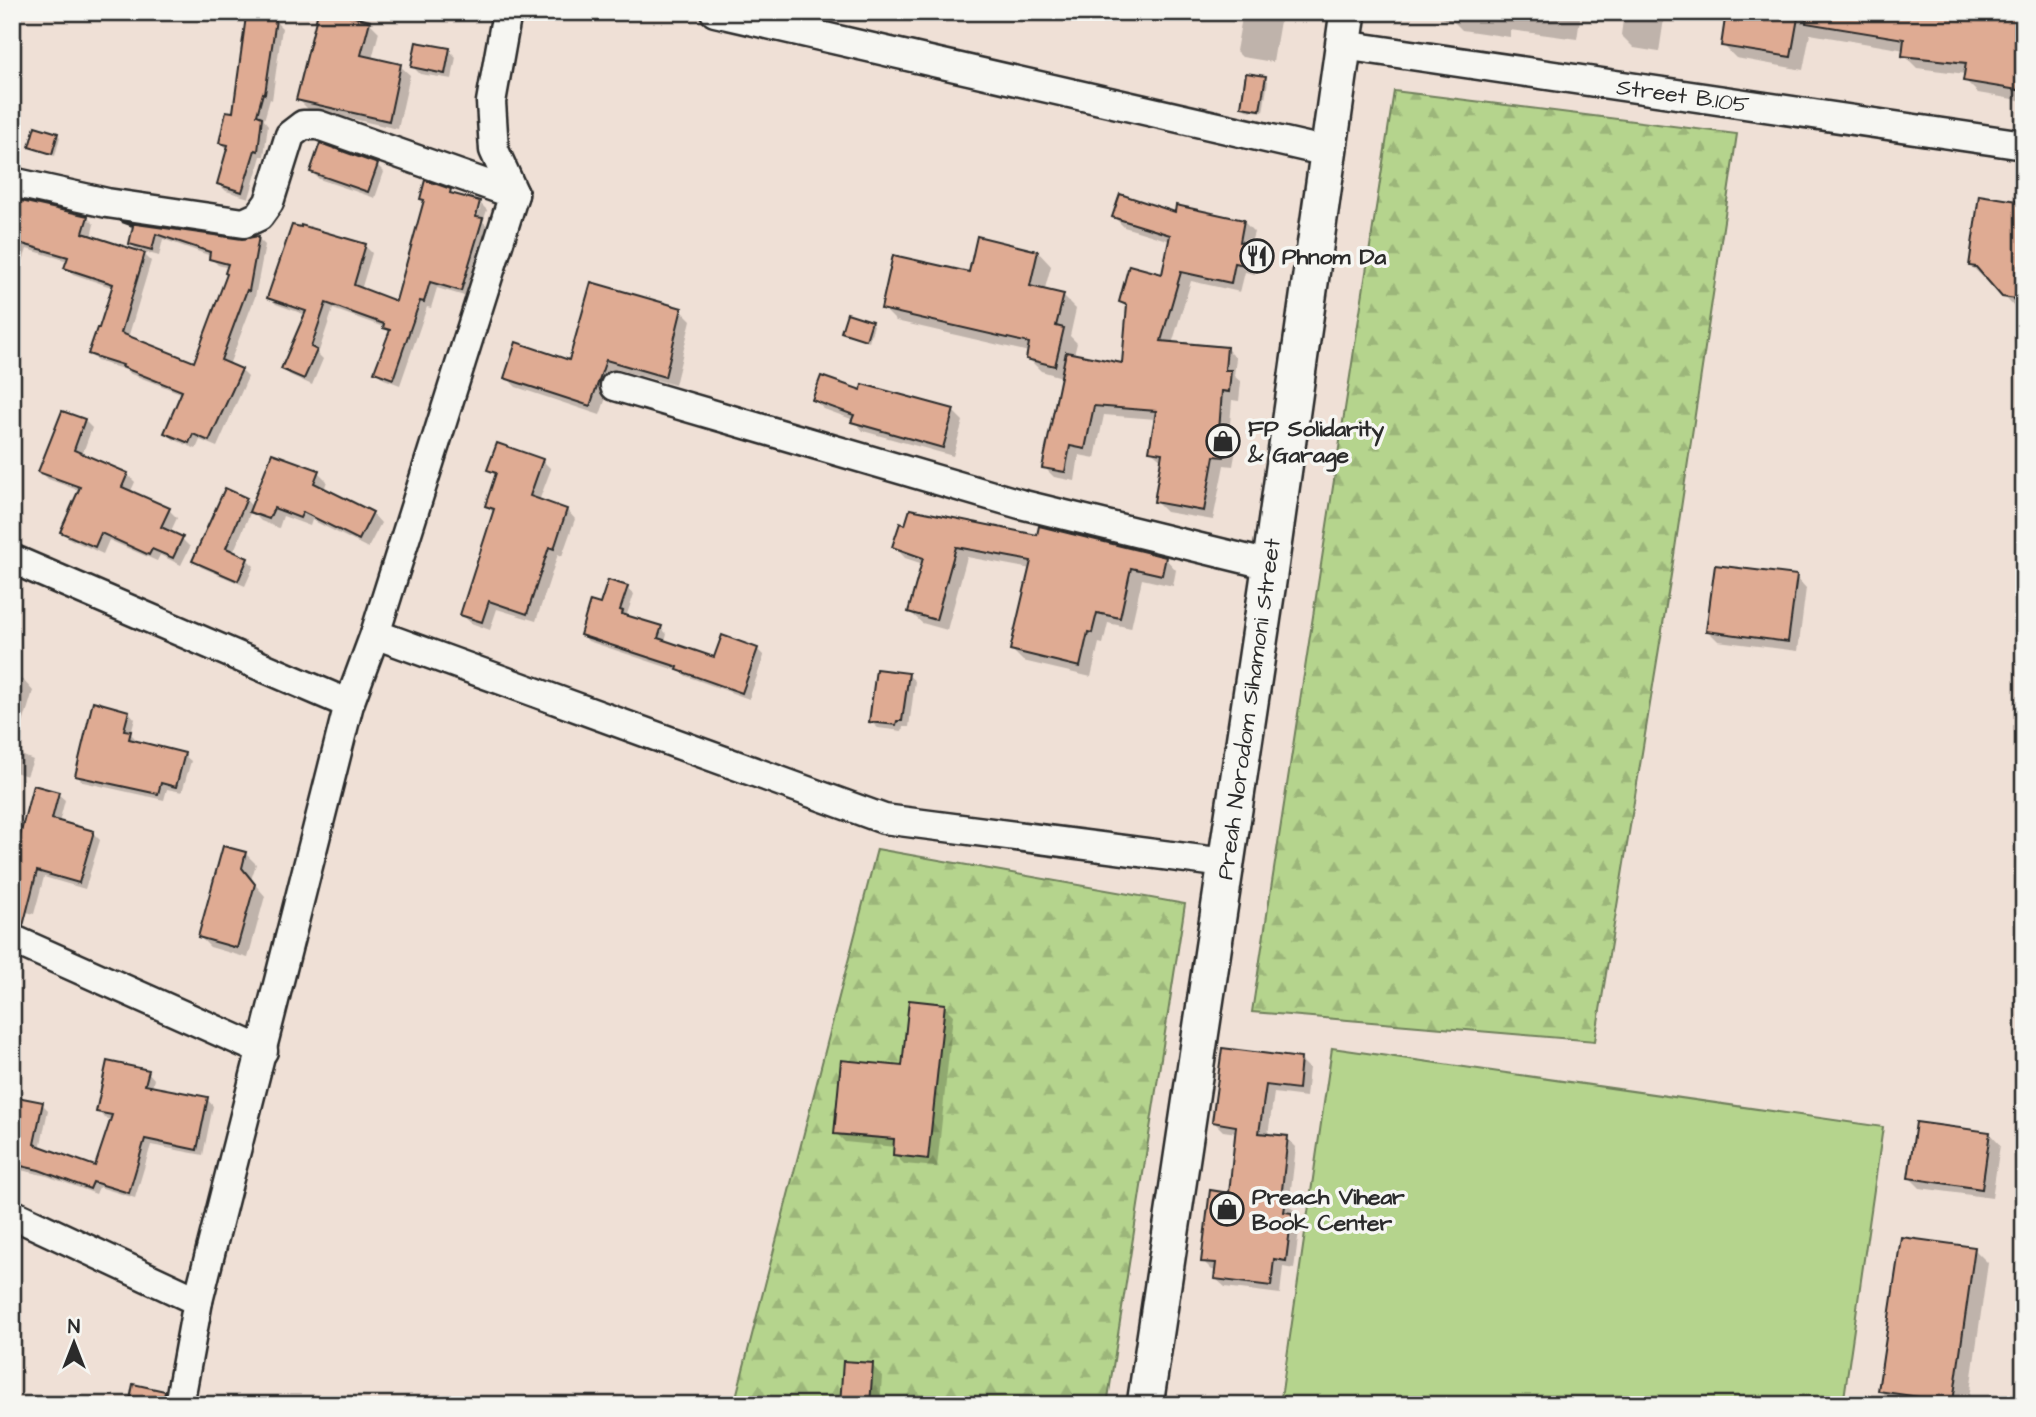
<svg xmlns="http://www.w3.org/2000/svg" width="2036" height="1417" font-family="'Architects Daughter',sans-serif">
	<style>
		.grass { fill: #b5d48d; stroke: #70805c; stroke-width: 2 }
		.forest { fill: url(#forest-firs); stroke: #70805c; stroke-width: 2 }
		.shadow { fill: #0003; fill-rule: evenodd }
		.building { fill: #dfab93; stroke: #2b2b2b; stroke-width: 2 }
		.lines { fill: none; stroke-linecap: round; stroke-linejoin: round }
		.minor-casing { stroke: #2b2b2b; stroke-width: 33 }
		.major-casing { stroke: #2b2b2b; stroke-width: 40 }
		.minor { stroke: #f6f6f2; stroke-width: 28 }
		.major { stroke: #f6f6f2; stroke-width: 35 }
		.labels { text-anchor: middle; stroke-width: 7; stroke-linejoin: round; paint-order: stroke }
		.street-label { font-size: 23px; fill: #2b2b2b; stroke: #f6f6f2 }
		.poi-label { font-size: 23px; font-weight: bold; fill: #2b2b2b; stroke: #f6f6f2; text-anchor: start }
	</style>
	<defs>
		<pattern id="forest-firs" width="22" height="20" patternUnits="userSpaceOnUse" patternTransform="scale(1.75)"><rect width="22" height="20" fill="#b5d48d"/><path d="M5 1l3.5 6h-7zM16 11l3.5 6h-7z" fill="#9cb67a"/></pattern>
	</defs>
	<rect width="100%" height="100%" fill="#efe0d6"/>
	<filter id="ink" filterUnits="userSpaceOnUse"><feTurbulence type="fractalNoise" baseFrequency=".0143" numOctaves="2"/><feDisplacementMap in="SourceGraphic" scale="14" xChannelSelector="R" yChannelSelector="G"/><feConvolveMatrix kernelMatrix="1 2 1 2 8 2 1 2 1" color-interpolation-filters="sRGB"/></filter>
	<g filter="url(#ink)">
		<polygon class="grass" points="1332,1048 1883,1127 1843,1405 1280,1405"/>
		<g class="forest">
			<polygon points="1394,91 1737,134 1671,575 1595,1041 1252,1012"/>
			<polygon points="877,849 1185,904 1107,1405 734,1405"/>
		</g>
		<g class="shadow">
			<polygon points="1243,12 1290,12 1290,17 1281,15 1273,62 1242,57 1236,51"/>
			<polygon points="1437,12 1581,12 1577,39 1510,30 1510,37 1462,30 1454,22 1446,21"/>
			<polygon points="1624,12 1665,12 1659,52 1634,48 1621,35"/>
			<polygon points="1674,12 2024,12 2024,101 1978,93 1965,80 1966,74 1917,68 1904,55 1905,50 1810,34 1803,70 1736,58 1723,45 1726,21"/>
			<polygon points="275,21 282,28 272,100 270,99 264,120 268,125 264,156 261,156 249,198 226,191 219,184 229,150 221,143"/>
			<polygon points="369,22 379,32 372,59 400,66 410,75 398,129 308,109 298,99"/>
			<polygon points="449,50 456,57 452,79 420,74 413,67"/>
			<polygon points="1265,78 1268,81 1263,112 1246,110 1243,107"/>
			<polygon points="57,134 60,137 55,156 31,147"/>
			<polygon points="12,145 21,152 16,173 12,175"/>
			<polygon points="377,165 384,172 375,198 319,179 312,172"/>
			<path d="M450,191L455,196L480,203L487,210L483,222L489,227L468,297L437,288L431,308L427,307L400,385L384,379L376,372L390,333L386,328L333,309L318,354L323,359L312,385L290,375L283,368L306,315L276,304L269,297L365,246L372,253L361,290L398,303L426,202L422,198ZM478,205H481L475,226L472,225Z"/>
			<path d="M12,201L87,217L94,224L91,237L140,253L131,244L134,230L127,224L242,241L258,238L265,245L255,297L229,365L241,370L248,377L217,447L200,440L196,449L173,439L166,432L183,394L131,374L126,370L97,361L90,354L100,331L114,288L73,274L66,267L68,261L27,249L16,282L12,281ZM163,239L211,256V258L218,265L229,268L228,275L195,364L128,338L151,261L141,251L159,256Z"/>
			<polygon points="2024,204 2024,311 2017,310 1988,279 1984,278 1970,265"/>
			<polygon points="1176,215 1244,222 1254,232 1250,247 1259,256 1255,274 1245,272 1240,292 1191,281 1172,344 1226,348 1236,358 1234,376 1241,382 1239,401 1232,400 1229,436 1237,444 1233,466 1224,465 1213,520 1166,512 1156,502 1163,461 1150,450 1156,419 1104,415 1095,458 1079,455 1075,481 1054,477 1044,467 1062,377 1041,371 1028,358 1029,352 896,321 883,308 970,274 1038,252 1051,266 1044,292 1063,296 1076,309 1070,336 1077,343 1074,355 1124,365 1129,310 1121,302 1163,276 1170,241 1124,227 1114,217"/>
			<polygon points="681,310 691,320 675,385 616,369 600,415 516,387 506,377 570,362"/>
			<polygon points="871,322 874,325 869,342 843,332"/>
			<polygon points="862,392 953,411 963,421 953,456 863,431 854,420 824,409 814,400"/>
			<polygon points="84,420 92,428 82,455 127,474 135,482 130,493 169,510 177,518 170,533 182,539 190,547 181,565 160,555 157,561 109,540 103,554 70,539 62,531 80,491 48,479 40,471"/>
			<polygon points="498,445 543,461 551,469 539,501 567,510 575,519 562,556 558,554 536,621 497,609 490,630 471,623 462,615 495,514 487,506 497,477 489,469"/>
			<polygon points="318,472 327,481 324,490 372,513 381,523 368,548 312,520 310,526 283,516 279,528 261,521 251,511 233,553 247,559 254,566 245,586 201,567 194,560 246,500 253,507"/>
			<polygon points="1038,537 1165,558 1176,570 1173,586 1142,579 1131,628 1108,623 1103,644 1099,643 1091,677 1023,661 1012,650 1031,569 967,557 947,630 922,623 910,612 923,564 905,558 894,546"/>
			<polygon points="1796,577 1806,588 1798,651 1718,641 1707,630"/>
			<polygon points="627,588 634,594 626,617 661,628 667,634 665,642 715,659 757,649 764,656 749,699 686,676 681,672 588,641 582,634 601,606"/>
			<polygon points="908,675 915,681 909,727 903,727 902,731 878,728 871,722"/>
			<polygon points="12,677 23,680 33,691 18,740 12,739"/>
			<polygon points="129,712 135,719 131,734 136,739 135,742 184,755 191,761 182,792 167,789 164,800 83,782 77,776"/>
			<polygon points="12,751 33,760 27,776 12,771"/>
			<polygon points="58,794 65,800 59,823 93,833 100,840 85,889 44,877 34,914 12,908"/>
			<polygon points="245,853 256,864 251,880 265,896 248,958 210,947 200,937"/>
			<polygon points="12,993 18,998 12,1018"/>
			<polygon points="944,1006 953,1015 937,1167 904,1164 894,1154 895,1147 845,1142 836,1133 904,1068"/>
			<polygon points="1300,1059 1309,1068 1306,1097 1274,1093 1268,1135 1287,1138 1296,1147 1289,1206 1294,1210 1293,1216 1300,1223 1294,1269 1283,1267 1280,1294 1225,1287 1216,1279 1217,1271 1212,1270 1203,1261 1230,1195 1237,1133 1223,1131 1214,1122"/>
			<polygon points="148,1072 154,1079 152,1088 207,1099 213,1106 203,1155 151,1145 135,1198 99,1187 96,1194 47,1176 12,1168 12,1103 42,1104 48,1110 40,1149 96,1168 112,1120 104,1118 98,1111"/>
			<polygon points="1990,1134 2000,1145 1992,1198 1920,1188 1909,1177"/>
			<polygon points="1974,1249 1988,1263 1968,1405 1894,1405 1880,1390"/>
			<polygon points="872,1365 882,1376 880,1405 842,1405"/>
		</g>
		<g class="building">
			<polygon points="318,12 335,12 370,21 361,55 401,64 389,121 296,100"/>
			<polygon points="1726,12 1799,12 1791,57 1721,46"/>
			<polygon points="1807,12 2024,12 2024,91 1963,81 1966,63 1902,56 1904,39 1806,23"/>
			<polygon points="246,16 276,19 265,94 263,93 257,115 262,117 258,151 255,150 242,192 217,184 228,145 219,143 226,111 233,112"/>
			<polygon points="416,42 450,48 445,74 411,67"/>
			<polygon points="1246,73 1266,76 1260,110 1241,107"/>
			<polygon points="35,126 58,133 52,154 29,147"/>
			<polygon points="320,143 378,164 368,192 310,172"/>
			<polygon points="425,180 451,189 450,193 480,201 476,217 483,218 461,291 430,282 424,302 420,301 393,379 374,372 390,330 383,328 384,324 326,303 311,347 317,350 304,379 281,369 306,311 267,298 292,225 301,227 301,225 366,244 354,285 396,301 424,200 420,199"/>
			<polygon points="1120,194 1175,212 1176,205 1244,220 1240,242 1250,244 1245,265 1235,263 1231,283 1181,272 1161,341 1227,347 1225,370 1231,370 1229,392 1222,391 1219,431 1228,432 1224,457 1214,456 1204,511 1154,502 1162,453 1149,451 1156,411 1094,406 1085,449 1070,446 1065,472 1042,468 1066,352 1122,363 1127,305 1119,302 1129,265 1162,274 1170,235 1112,217"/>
			<polygon points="1979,195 2024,202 2024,300 2002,297 1976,267 1969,266"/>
			<polygon points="12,199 88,216 83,233 145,253 121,333 194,362 227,274 225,273 228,264 209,259 210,252 156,234 152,250 129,244 133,226 122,222 242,239 259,236 249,291 247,290 221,360 242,369 209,441 193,434 189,443 164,433 182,391 122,367 123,365 88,354 97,328 99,328 113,284 64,268 68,257 12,241"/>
			<polygon points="977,236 1038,251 1030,286 1064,294 1056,326 1064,328 1055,366 1026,359 1029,343 881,309 893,255 969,272"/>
			<polygon points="591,282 682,308 665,377 606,360 590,406 504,378 516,342 569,360"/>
			<polygon points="847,313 872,321 866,340 841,332"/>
			<polygon points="821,376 861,390 862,384 954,409 943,448 851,422 854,415 812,400"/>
			<polygon points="62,411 85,419 74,450 128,473 122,487 170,508 161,527 183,537 173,558 152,549 149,555 101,533 95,547 60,532 80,487 38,472"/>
			<polygon points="497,443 543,459 530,496 567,509 554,549 549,547 527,614 489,601 482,622 460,615 494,509 485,506 496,473 487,470"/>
			<polygon points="272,453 319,470 314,483 373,512 359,540 303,512 300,518 274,508 269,519 249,512"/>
			<polygon points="225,488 247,498 226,548 248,558 238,581 192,561"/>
			<polygon points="910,509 1037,535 1039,526 1166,557 1162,575 1131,568 1120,618 1097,613 1092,633 1088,632 1080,667 1010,650 1031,561 956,547 936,620 908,612 923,558 892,547 900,523 905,525"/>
			<polygon points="1715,565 1797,575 1788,642 1706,631"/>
			<polygon points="608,580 628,586 620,610 623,611 622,614 662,626 658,638 714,657 722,635 758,648 742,693 677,670 678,667 580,635 590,601 600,604"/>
			<polygon points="876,669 909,673 902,721 897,721 896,725 869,722"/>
			<polygon points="93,701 129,711 124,730 131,731 129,739 185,753 176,787 161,783 158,794 75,776"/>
			<polygon points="33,785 59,792 52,819 94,831 79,883 37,871 23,926 12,923 12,867"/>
			<polygon points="223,846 246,852 242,868 255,884 237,948 198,937"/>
			<polygon points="909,1000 945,1004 928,1159 893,1155 894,1139 834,1134 841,1060 902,1066"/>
			<polygon points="1222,1048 1301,1058 1298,1089 1266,1085 1259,1133 1288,1136 1281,1199 1286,1200 1284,1212 1292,1213 1286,1261 1274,1259 1271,1286 1214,1279 1216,1263 1201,1262 1210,1190 1229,1193 1236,1126 1212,1122"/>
			<polygon points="107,1061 149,1070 145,1085 208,1097 197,1150 145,1139 129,1193 93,1182 90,1189 39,1170 12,1164 12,1096 43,1102 34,1144 95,1166 112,1115 96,1112"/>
			<polygon points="1916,1122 1990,1132 1982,1189 1908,1178"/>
			<polygon points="1901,1237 1975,1247 1953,1402 1878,1391"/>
			<polygon points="843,1361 873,1363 870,1405 840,1405"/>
			<polygon points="133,1384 165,1391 163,1405 129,1405"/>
		</g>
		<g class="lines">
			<defs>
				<g id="minor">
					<polyline points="715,12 1328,152"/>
					<polyline points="1343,45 2024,145"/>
					<polyline points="12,182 107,203 244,223 259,216 269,202 290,135 303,125 318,125 514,194"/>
					<polyline points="615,386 1020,504 1270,565"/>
					<polyline points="12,559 349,704"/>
					<polyline points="375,634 884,819 1225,863"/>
					<polyline points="12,939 263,1051"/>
					<polyline points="12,1214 198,1301"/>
					<polyline points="179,1405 198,1301 349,704 375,634 514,194 494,150 491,102 507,12"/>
				</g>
				<polyline id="major" points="1145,1405 1268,582 1348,12"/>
			</defs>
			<use href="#minor" class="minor-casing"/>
			<use href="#major" class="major-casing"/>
			<use href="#minor" class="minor"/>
			<use href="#major" class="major"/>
		</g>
	</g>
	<defs>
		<symbol id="restaurant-ring" viewBox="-11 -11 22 22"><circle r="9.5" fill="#f6f6f2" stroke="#2b2b2b" stroke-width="1.5"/><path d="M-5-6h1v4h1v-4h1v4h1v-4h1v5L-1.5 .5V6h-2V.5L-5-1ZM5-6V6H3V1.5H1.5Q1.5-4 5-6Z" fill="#2b2b2b"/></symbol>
		<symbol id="shop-ring" viewBox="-11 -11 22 22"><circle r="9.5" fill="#f6f6f2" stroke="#2b2b2b" stroke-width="1.5"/><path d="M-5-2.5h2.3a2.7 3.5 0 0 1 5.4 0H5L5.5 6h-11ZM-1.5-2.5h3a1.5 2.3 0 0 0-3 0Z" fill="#2b2b2b"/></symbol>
	</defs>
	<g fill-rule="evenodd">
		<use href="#restaurant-ring" x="1238" y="237" width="38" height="38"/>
		<use href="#shop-ring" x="1204" y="422" width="38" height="38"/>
		<use href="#shop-ring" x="1208" y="1190" width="38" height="38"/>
	</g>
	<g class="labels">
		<g class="street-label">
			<text transform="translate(1683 95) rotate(8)" y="8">Street B.105</text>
			<text transform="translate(1248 709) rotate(-82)" y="8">Preah Norodom Sihamoni Street</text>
		</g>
		<g class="poi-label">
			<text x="1282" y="264">Phnom Da</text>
			<text x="1248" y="436">FP Solidarity<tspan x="1248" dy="26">&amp; Garage</tspan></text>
			<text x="1252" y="1204">Preach Vihear<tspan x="1252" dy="26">Book Center</tspan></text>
		</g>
	</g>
	<rect width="2036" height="1417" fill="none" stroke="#f6f6f2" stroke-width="42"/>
	<rect x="21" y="21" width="1994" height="1375" fill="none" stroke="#2b2b2b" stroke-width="2.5" filter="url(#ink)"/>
	<g transform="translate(74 1343)" stroke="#f6f6f2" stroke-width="5" paint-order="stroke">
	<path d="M0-5L12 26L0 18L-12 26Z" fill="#2b2b2b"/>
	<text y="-10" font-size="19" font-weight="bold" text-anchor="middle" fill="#2b2b2b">N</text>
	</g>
</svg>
